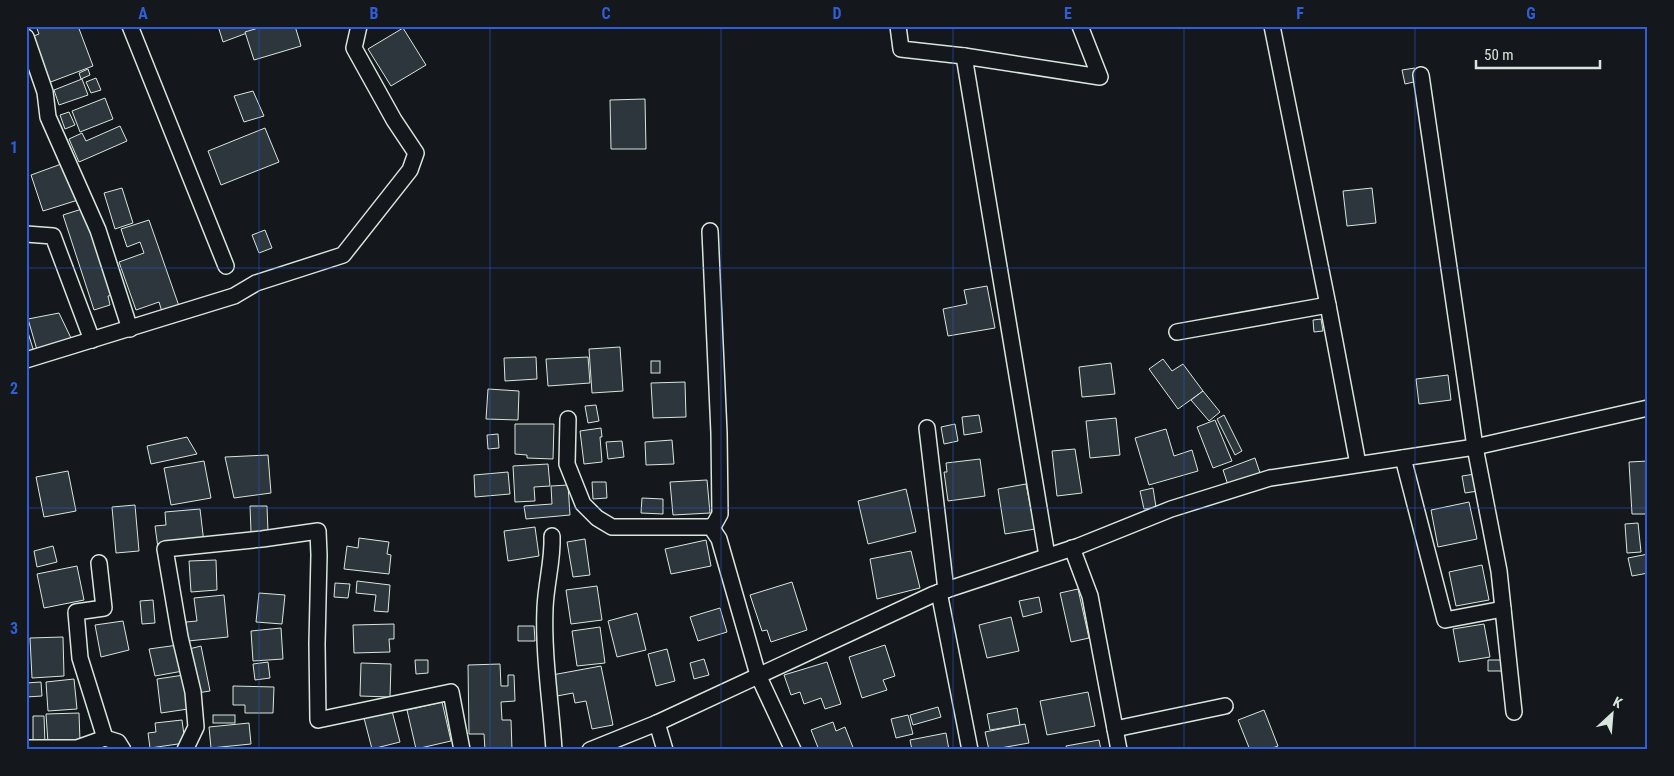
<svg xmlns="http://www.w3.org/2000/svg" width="1674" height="776" font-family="'Roboto Condensed',sans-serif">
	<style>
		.building { fill: #2c363c; stroke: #d8e6dc }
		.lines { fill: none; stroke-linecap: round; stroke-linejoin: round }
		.street-casing { stroke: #d8e6dc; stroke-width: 18 }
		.street { stroke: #14181c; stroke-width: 15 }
		.grid { fill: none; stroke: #305dd8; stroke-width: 1; stroke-opacity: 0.55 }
		.neatline { fill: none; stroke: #305dd8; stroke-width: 2 }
		.grid-label { font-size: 16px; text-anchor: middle; font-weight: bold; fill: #305dd8 }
	</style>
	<rect width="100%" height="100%" fill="#14181c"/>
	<g class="building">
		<polygon points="36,26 78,26 93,66 48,83 31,37 39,34"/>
		<polygon points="218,26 254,26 255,30 223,42"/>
		<polygon points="265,26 295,26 301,46 254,60 245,32"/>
		<polygon points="403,28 426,65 391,86 368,49"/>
		<polygon points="1415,68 1418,81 1405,84 1402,70"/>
		<polygon points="88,69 90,75 81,79 79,73"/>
		<polygon points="96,78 101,90 91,93 86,82"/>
		<polygon points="82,79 88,95 59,105 54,90"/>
		<polygon points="253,91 264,116 244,122 234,96"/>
		<polygon points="105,98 113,119 80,132 72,111"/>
		<polygon points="645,99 646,149 611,149 610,100"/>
		<polygon points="69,112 75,125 65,129 60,115"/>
		<polygon points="120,126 127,141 79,162 69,139 82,133 86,141"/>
		<polygon points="265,128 279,162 221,185 208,151"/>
		<polygon points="64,163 78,200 43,211 31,175"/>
		<polygon points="122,188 133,223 115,229 104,193"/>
		<polygon points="1372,188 1376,223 1347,226 1343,191"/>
		<polygon points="85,208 114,295 108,296 110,305 94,310 63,215"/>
		<polygon points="149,220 180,309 163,315 159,302 136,310 119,262 144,253 140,242 127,247 121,229"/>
		<polygon points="265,230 272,248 259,253 252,235"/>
		<polygon points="987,286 995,328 948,336 943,309 967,304 964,290"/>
		<polygon points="59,313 71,338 37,350 28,319"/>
		<polygon points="1321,319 1323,331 1314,332 1313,320"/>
		<polygon points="26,326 34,352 26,354"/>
		<polygon points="620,347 623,391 592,393 589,349"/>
		<polygon points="536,357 537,379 505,381 504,358"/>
		<polygon points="588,357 590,383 548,386 546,359"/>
		<polygon points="1163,359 1172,371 1183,364 1203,391 1178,409 1149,369"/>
		<rect x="651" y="361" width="9" height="12"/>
		<polygon points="1111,363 1115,394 1082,397 1079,367"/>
		<polygon points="1448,375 1451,400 1419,404 1416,379"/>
		<polygon points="685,382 686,417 653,418 651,383"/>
		<polygon points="488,389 519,391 518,420 486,419"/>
		<polygon points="1203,391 1220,412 1209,421 1191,400"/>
		<polygon points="596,405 599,421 588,423 585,406"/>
		<polygon points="979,415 982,432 964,435 962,417"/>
		<polygon points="1224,415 1242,451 1235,455 1217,419"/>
		<polygon points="1116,418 1120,455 1090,458 1086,421"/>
		<polygon points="1215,420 1232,461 1213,468 1197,427"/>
		<polygon points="515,424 554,424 553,459 527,458 527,455 515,454"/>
		<polygon points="955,424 958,441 944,444 941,427"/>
		<polygon points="601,428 602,437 600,437 602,462 584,464 580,431"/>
		<polygon points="1166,429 1174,456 1192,450 1198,471 1149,485 1135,438"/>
		<polygon points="498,434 499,448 488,449 487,435"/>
		<polygon points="187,437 197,454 151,464 147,446"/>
		<polygon points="672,440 674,464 646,465 645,442"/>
		<polygon points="622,441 624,457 608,459 606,442"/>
		<polygon points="1075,449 1082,493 1057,496 1052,451"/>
		<polygon points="268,455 271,493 234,498 225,457"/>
		<polygon points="1255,458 1260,473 1228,485 1223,470"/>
		<polygon points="980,459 985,496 948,501 944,472 947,472 946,463"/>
		<polygon points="204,461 211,498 171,505 164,468"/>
		<polygon points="1648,461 1648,514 1632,514 1629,462"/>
		<polygon points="548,464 550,486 534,487 535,501 515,502 513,466"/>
		<polygon points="68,471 76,511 44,517 36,477"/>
		<polygon points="508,472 510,494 475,497 474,475"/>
		<polygon points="1475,474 1478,491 1465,493 1462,476"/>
		<polygon points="707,480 710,513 673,515 670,482"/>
		<polygon points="592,482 606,482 607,498 593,499"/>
		<polygon points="1026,484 1035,529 1005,534 998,489"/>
		<polygon points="568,485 570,515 526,519 524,506 552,504 551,486"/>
		<polygon points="1153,488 1156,507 1144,509 1140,491"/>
		<polygon points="906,489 916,532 868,544 858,501"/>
		<polygon points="642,498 663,499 663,514 641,513"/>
		<polygon points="1469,502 1477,539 1438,547 1431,510"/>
		<polygon points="135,505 139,551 116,553 112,507"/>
		<polygon points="250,506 267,506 268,532 251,532"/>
		<polygon points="200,509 204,543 158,548 155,526 166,525 165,512"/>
		<polygon points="1638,523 1641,552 1627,553 1625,524"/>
		<polygon points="535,527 539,556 508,561 504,531"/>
		<polygon points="359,538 389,542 387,554 391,555 389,574 344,569 347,546 358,548"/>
		<polygon points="585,539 590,575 573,577 567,542"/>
		<polygon points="706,540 711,566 671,574 665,549"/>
		<polygon points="53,546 57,562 37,567 34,551"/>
		<polygon points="911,551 920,588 877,599 870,559"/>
		<polygon points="1648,554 1648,573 1632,576 1628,558"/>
		<polygon points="216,560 217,590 191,592 189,561"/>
		<polygon points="1482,565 1489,600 1456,606 1449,572"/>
		<polygon points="77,566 84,600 44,608 37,574"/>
		<polygon points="357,581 390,585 388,612 374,611 376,595 356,593"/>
		<polygon points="792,582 807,630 771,642 767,630 762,631 750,595"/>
		<polygon points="335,583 350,584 348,598 334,597"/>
		<polygon points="597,586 602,620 571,624 566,590"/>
		<polygon points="1078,589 1089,638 1071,642 1060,593"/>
		<polygon points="259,593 285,595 282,624 256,622"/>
		<polygon points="224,595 228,637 188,641 186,622 197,621 194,598"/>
		<polygon points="1039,597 1042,612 1023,617 1019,601"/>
		<polygon points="153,600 155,623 142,624 140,601"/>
		<polygon points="720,608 727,632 698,641 690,617"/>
		<polygon points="637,613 646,650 617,657 608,621"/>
		<polygon points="1011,617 1019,651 987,658 979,625"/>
		<polygon points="123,621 129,650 101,657 95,625"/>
		<polygon points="394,624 394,639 389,639 390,652 354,653 353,625"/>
		<polygon points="1484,624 1490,657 1459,662 1453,629"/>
		<polygon points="518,626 534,626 535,641 518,641"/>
		<polygon points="600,627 605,663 577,666 572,631"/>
		<polygon points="281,628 283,659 253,661 251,631"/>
		<polygon points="63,637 64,676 32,678 30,638"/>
		<polygon points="178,645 183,671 155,676 149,649"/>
		<polygon points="885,645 895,676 883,680 887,690 862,698 849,657"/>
		<polygon points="201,646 210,691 197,693 189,649"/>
		<polygon points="667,649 675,681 656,686 648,654"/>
		<polygon points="704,659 709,675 694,679 690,663"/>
		<polygon points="415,660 428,660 428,673 416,674"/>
		<polygon points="1488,660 1503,660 1504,671 1488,671"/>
		<polygon points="268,662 270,678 255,680 253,664"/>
		<polygon points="827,662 841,704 825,709 821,698 804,704 800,692 791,695 784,675"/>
		<polygon points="361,663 391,664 390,697 360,696"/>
		<polygon points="500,664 501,686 508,686 508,675 514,675 515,701 501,702 502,720 511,720 512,750 485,750 484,734 469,734 468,665"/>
		<polygon points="601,666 613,725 592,729 586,701 575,703 573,693 557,696 552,675"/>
		<polygon points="184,675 188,709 161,713 157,679"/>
		<polygon points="74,679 77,709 48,711 46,682"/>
		<polygon points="41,682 42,696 26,697 26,683"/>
		<polygon points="233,686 274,687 273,713 245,713 245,705 233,705"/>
		<polygon points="1088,692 1095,726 1047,735 1040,701"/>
		<polygon points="442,702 451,741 416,749 407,710"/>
		<polygon points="938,707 941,717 913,725 910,715"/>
		<polygon points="1017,708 1020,725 990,730 987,714"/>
		<polygon points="1264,710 1278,746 1267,750 1250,750 1238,720"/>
		<polygon points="392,711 400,742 372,749 364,718"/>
		<polygon points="79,713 80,741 48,743 46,714"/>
		<rect x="213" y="715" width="22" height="8"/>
		<polygon points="908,715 913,734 896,738 891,719"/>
		<polygon points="33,716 44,716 45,744 33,744"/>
		<polygon points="182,720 185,743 150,748 148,733 156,732 155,723"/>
		<polygon points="833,722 836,731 845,727 854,750 819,750 811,730"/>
		<polygon points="249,723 251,744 211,748 209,727"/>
		<polygon points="1025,724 1029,743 989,750 985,732"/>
		<polygon points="946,733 949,750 912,750 910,740"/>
		<polygon points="1099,740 1101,750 1067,750 1066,746"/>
	</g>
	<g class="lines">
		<defs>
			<g id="street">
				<polyline points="130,26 226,266"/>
				<polyline points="898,26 901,49 964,56"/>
				<polyline points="1272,26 1328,305 1358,464"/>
				<polyline points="26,37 45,92 48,117 98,230 130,329"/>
				<polyline points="1421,75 1475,447 1499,571 1514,712"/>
				<polyline points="710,231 719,433 720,514 715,523 711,527"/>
				<polyline points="26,234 53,236 92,340"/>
				<polyline points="1177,332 1328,305"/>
				<polyline points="26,360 234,296 256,283 343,255 410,170 416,153 394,120 354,48 359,26"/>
				<polyline points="568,419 567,464 583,504 597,518 612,527 711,527 719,539 758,675 793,750"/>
				<polyline points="927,428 946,590"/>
				<polyline points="1403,458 1445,620 1503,609"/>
				<path d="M552,536C553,561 546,583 545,608C543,655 551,703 554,750"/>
				<polyline points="1072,548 1090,596 1119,750"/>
				<polyline points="1047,556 964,56 1100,77 1080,26"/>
				<polyline points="99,563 104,608 76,612 80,658 105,738"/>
				<polyline points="939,592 970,750"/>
				<polyline points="657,723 665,750"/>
				<polyline points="1115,729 1225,706"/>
				<polyline points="26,748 77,748 105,738 118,742 123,750"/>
				<polyline points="185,750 196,727 193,692 180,637 165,549 262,539 318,531 319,555 317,644 318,720 451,692 462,750"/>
				<polyline points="590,750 657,723 934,594 1079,546 1171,509 1270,478 1475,447 1648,408"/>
			</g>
		</defs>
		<use href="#street" class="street-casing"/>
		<use href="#street" class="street"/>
	</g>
	<path class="grid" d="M259,26V750M490,26V750M721,26V750M953,26V750M1184,26V750M1415,26V750M26,268H1648M26,508H1648"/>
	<rect width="1674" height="776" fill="none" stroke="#14181c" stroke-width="55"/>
	<g transform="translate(1612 714) rotate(26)" stroke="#14181c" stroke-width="4" paint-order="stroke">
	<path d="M0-4L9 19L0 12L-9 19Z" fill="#d8e6dc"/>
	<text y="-8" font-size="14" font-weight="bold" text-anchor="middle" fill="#d8e6dc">K</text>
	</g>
	<path d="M1476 60v8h124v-8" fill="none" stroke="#d8e6dc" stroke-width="2.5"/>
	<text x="1484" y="60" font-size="15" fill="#d8e6dc" stroke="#14181c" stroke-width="4" paint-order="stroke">50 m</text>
	<rect x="28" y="28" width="1618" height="720" class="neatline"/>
	<g class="grid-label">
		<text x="143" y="19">A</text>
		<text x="374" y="19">B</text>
		<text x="606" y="19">C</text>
		<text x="837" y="19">D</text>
		<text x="1068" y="19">E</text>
		<text x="1300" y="19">F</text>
		<text x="1531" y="19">G</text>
		<text x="14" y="153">1</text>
		<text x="14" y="394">2</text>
		<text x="14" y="634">3</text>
	</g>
</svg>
